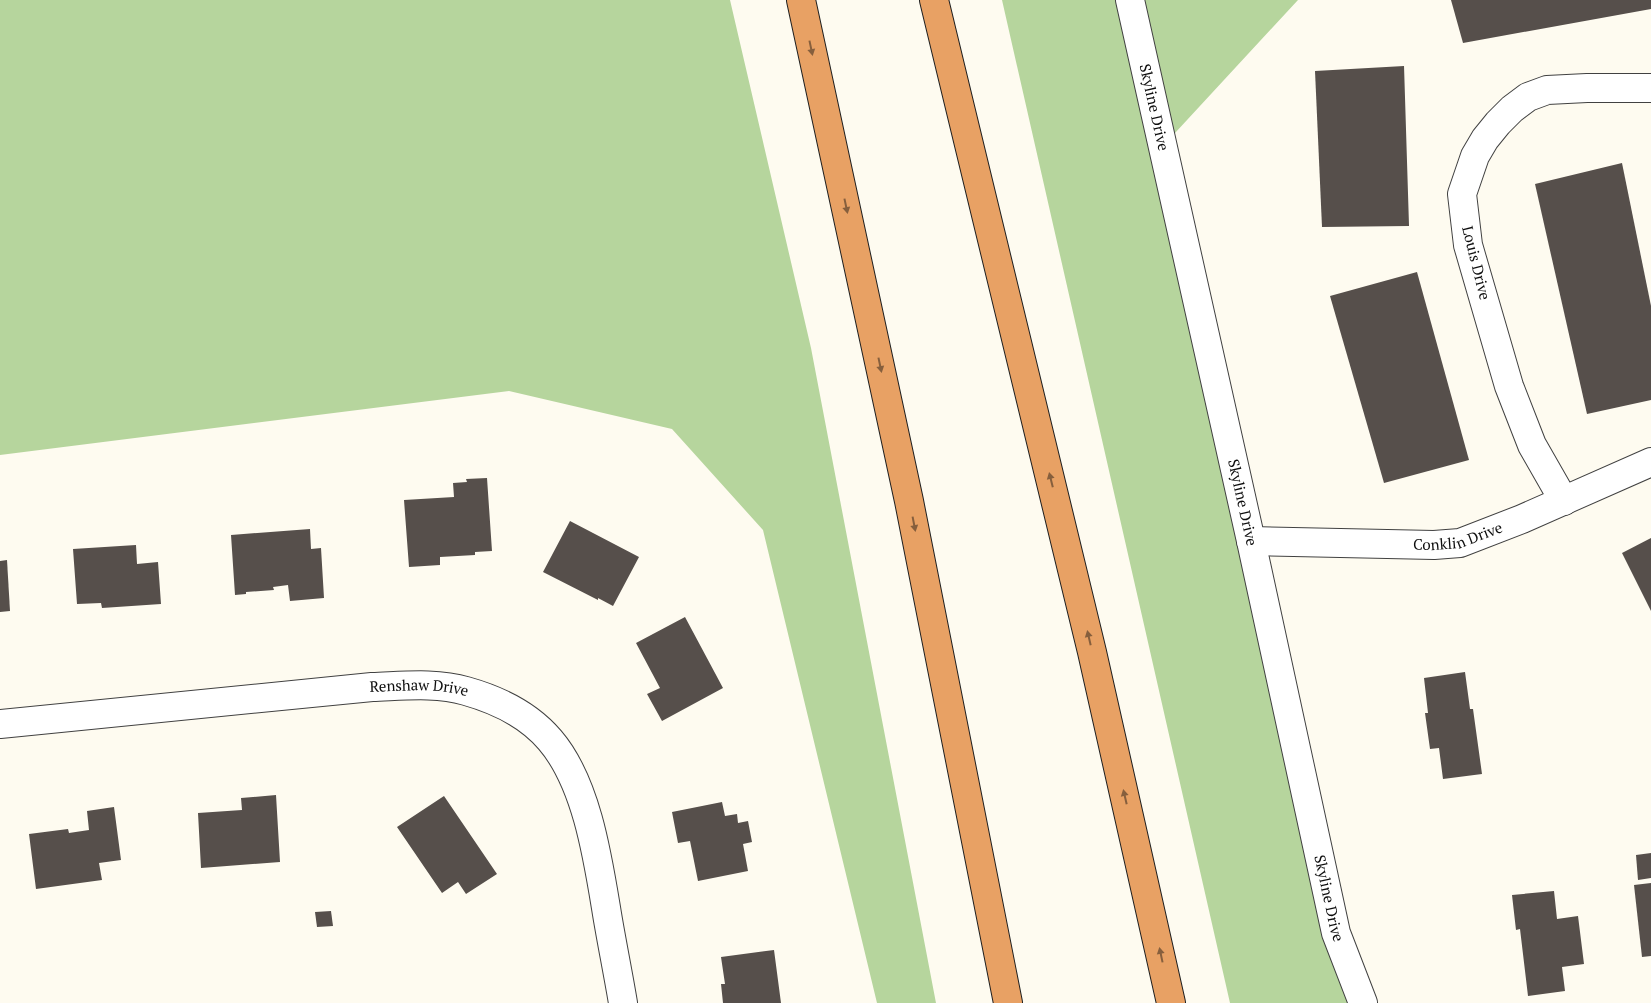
<svg xmlns="http://www.w3.org/2000/svg" width="1651" height="1003" font-family="'PT Serif',serif">
	<style>
		.forest { fill: #b6d59d }
		.building { fill: #564f4b }
		.lines { fill: none; stroke-linecap: round; stroke-linejoin: round }
		.street-casing { stroke: #414141; stroke-width: 30 }
		.highway-casing { stroke: #1f1f1f; stroke-width: 30 }
		.street { stroke: #fff; stroke-width: 28 }
		.highway { stroke: #e8a164; stroke-width: 28 }
		.oneway { fill: #865f3d }
		.labels { text-anchor: middle; stroke-width: 5; stroke-linejoin: round; paint-order: stroke }
		.street-label { font-size: 15px; fill: #0e0e0e; stroke: #fff }
	</style>
	<rect width="100%" height="100%" fill="#fefbf0"/>
	<g class="forest">
		<polygon points="0,0 730,0 811,348 936,1003 877,1003 763,530 672,429 509,391 0,455"/>
		<polygon points="1002,0 1298,0 1163,146 1361,1003 1230,1003"/>
	</g>
	<g class="building">
		<polygon points="1451,0 1651,0 1651,9 1463,43"/>
		<polygon points="1404,66 1409,226 1322,227 1315,71"/>
		<polygon points="1622,163 1651,306 1651,400 1587,414 1535,184"/>
		<polygon points="1417,272 1469,460 1384,483 1330,296"/>
		<polygon points="487,478 492,551 475,552 475,555 440,557 440,565 409,567 404,500 454,497 453,483 467,482 466,479"/>
		<polygon points="570,521 639,557 613,606 598,598 598,600 543,572"/>
		<polygon points="310,529 311,549 321,548 324,598 290,601 288,585 273,587 274,590 246,592 246,594 235,595 231,535"/>
		<polygon points="1651,538 1651,611 1622,553"/>
		<polygon points="136,545 137,564 158,562 161,604 102,608 101,603 77,604 73,549"/>
		<polygon points="7,560 10,611 0,612 0,561"/>
		<polygon points="685,617 723,688 662,721 647,694 660,688 636,643"/>
		<polygon points="1465,672 1470,709 1473,709 1482,774 1443,779 1439,748 1430,749 1425,713 1428,713 1424,678"/>
		<polygon points="276,795 280,862 201,868 198,813 242,810 241,798"/>
		<polygon points="444,796 497,874 466,894 458,882 442,893 397,827"/>
		<polygon points="722,802 725,816 737,814 738,823 748,821 752,842 743,844 748,871 698,881 690,841 678,843 672,812"/>
		<polygon points="114,807 121,860 99,863 102,880 36,889 29,834 68,829 69,833 89,830 87,811"/>
		<polygon points="1651,853 1651,878 1638,880 1636,855"/>
		<polygon points="1651,883 1651,956 1642,957 1634,885"/>
		<polygon points="1554,891 1557,919 1578,916 1584,964 1562,967 1565,991 1528,996 1520,929 1516,930 1512,895"/>
		<polygon points="331,911 333,926 317,927 315,912"/>
		<polygon points="774,950 781,1003 723,1003 721,984 725,984 721,957"/>
	</g>
	<g class="lines">
		<defs>
			<g id="street">
				<path id="s1" d="M1130,0L1251,541L1336,933L1363,1003"/>
				<polyline points="1564,501 1532,445 1509,386 1468,245 1462,194 1475,156 1485,139 1498,123 1512,109 1528,97 1547,90 1587,88 1651,88"/>
				<path id="s2" d="M1251,541L1434,545L1460,543L1522,519L1651,462"/>
				<path id="s3" d="M0,724L372,687C403,686 436,682 466,691C498,700 528,714 550,740C587,783 598,859 607,914C612,944 618,973 623,1003"/>
			</g>
			<g id="highway">
				<polyline points="801,0 909,501 1008,1003"/>
				<polyline points="934,0 1092,652 1171,1003"/>
			</g>
		</defs>
		<use href="#street" class="street-casing"/>
		<use href="#highway" class="highway-casing"/>
		<use href="#street" class="street"/>
		<use href="#highway" class="highway"/>
	</g>
	<defs><path id="oneway-solid" d="M-6-.8H1V-3.2L6.5 0L1 3.2V.8H-6Z" transform="scale(1.25)"/></defs>
	<g class="oneway">
		<use href="#oneway-solid" transform="translate(811 48) rotate(78)"/>
		<use href="#oneway-solid" transform="translate(846 206) rotate(78)"/>
		<use href="#oneway-solid" transform="translate(880 365) rotate(78)"/>
		<use href="#oneway-solid" transform="translate(1051 480) rotate(-104)"/>
		<use href="#oneway-solid" transform="translate(914 524) rotate(79)"/>
		<use href="#oneway-solid" transform="translate(1089 638) rotate(-103)"/>
		<use href="#oneway-solid" transform="translate(1125 797) rotate(-103)"/>
		<use href="#oneway-solid" transform="translate(1161 955) rotate(-102)"/>
	</g>
	<g class="labels">
		<g class="street-label">
			<text dy="5" stroke="none"><textPath href="#s1" startOffset="110">Skyline Drive</textPath></text>
			<text transform="translate(1476 263) rotate(76)" y="5">Louis Drive</text>
			<text dy="5" stroke="none"><textPath href="#s1" startOffset="515">Skyline Drive</textPath></text>
			<text dy="5" stroke="none"><textPath href="#s2" startOffset="208">Conklin Drive</textPath></text>
			<text dy="5" stroke="none"><textPath href="#s3" startOffset="421">Renshaw Drive</textPath></text>
			<text dy="5" stroke="none"><textPath href="#s1" startOffset="920">Skyline Drive</textPath></text>
		</g>
	</g>
</svg>
